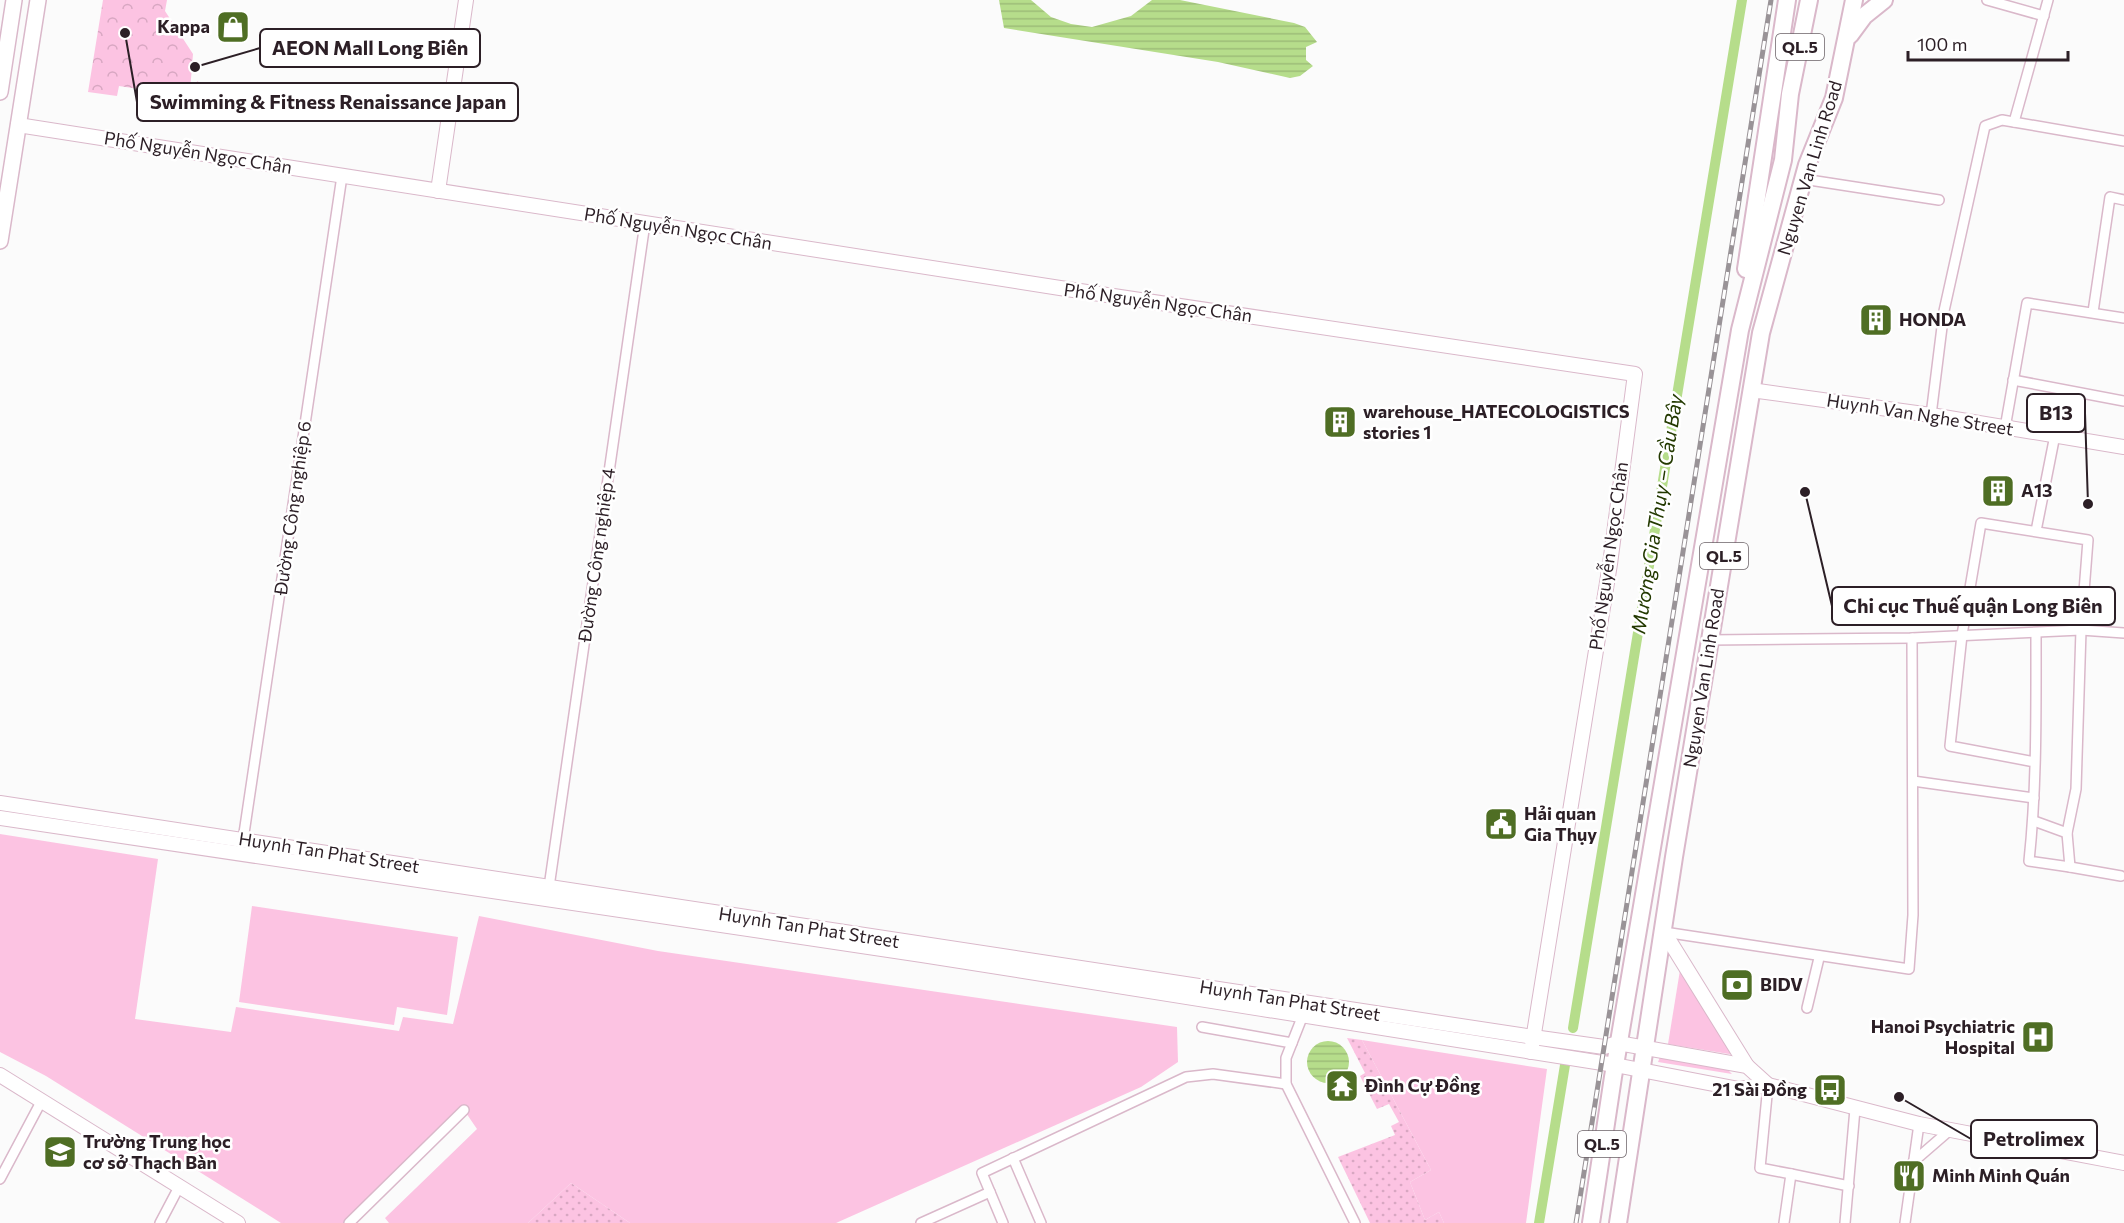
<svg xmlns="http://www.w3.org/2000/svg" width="2124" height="1223" font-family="Commissioner,sans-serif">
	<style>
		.grass { fill: #fcc3e2 }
		.park { fill: url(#park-crowns) }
		.garden { fill: url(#garden-dots) }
		.water { fill: url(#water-rules) }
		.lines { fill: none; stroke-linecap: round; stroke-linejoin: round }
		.canal { stroke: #b6dd8b; stroke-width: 10 }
		.street-casing { stroke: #dab8ca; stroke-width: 12 }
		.secondary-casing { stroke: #dab8ca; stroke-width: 16 }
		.primary-casing { stroke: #dab8ca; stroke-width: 18 }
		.highway-casing { stroke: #dab8ca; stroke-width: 20 }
		.street { stroke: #fff; stroke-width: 9 }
		.secondary { stroke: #fff; stroke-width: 14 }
		.primary { stroke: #fff; stroke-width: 15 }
		.highway { stroke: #fff; stroke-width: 16 }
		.rail-casing { stroke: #999397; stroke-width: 5 }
		.rail { stroke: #fff; stroke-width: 3; stroke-dasharray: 9; stroke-linecap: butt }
		.labels { text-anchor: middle; stroke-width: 5; stroke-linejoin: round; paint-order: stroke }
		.shield { fill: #fff; stroke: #6b6267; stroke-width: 1.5 }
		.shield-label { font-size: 16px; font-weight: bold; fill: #2c1f26 }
		.poi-label { font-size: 18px; font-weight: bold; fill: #2c1f26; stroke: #fff; text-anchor: start }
		.street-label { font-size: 18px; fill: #2c1f26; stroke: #fff }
		.water-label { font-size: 20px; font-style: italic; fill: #233900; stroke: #fff }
		.leader { fill: none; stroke: #2c1f26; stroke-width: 2 }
		.callout-dot { fill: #2c1f26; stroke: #fff; stroke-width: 2 }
		.callout { fill: #fff; stroke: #2c1f26; stroke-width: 2 }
		.callout-label { font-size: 20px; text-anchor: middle; font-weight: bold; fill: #2c1f26 }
	</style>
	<defs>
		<pattern id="park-crowns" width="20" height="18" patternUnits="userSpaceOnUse" patternTransform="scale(1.5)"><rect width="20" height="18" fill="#fcc3e2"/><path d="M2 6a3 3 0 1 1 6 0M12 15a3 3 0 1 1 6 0" fill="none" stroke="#d8a7c2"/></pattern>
		<pattern id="garden-dots" width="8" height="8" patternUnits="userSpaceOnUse" patternTransform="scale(1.5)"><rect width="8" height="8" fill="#fcc3e2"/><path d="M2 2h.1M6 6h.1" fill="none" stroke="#d8a7c2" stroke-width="1.8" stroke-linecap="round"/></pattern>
		<pattern id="water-rules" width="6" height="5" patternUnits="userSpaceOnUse" patternTransform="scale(1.5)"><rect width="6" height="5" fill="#b6dd8b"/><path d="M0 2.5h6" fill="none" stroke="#9dbd78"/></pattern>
	</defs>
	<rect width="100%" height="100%" fill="#fbfbfb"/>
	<g class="grass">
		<polygon points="0,834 158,859 135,1019 231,1032 236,1007 399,1031 403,1017 453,1024 479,916 658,951 1177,1027 1178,1062 1141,1087 836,1223 630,1223 571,1183 528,1223 389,1223 385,1218 477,1129 464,1110 349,1223 281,1223 46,1076 0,1052"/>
		<polygon points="252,906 458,937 447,1015 397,1007 394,1025 239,1002"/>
		<polygon points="1681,964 1735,1055 1668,1044"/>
		<polygon points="1362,1040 1547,1069 1526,1223 1444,1223 1439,1212 1425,1220 1410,1182 1431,1170"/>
		<polygon points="1660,1057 1728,1070 1732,1074 1658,1062"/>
	</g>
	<g class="park">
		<polygon points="103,0 167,0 165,11 193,54 190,91 182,90 181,98 172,97 172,94 119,86 117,96 88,92"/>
		<polygon points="197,81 209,88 223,85 220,111 193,107"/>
	</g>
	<g class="garden">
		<polygon points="1347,1038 1362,1040 1431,1170 1410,1182 1425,1220 1439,1212 1444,1223 1370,1223 1338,1157 1395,1135 1391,1126 1399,1122 1389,1104 1377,1109 1360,1076 1365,1073"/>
		<polygon points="571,1183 630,1223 528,1223"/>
	</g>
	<g class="water">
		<polygon points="999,0 1031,0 1051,17 1071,24 1092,27 1131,16 1152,0 1180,0 1294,23 1305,27 1317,42 1306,47 1306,60 1313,66 1300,76 1290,78 1218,62 1004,28"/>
		<circle cx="1328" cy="1062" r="21"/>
	</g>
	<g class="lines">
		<g class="canal">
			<polyline points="1573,1028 1742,0"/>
			<polyline points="1539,1223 1565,1065"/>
		</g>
		<defs>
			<g id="street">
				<polyline points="1987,0 2044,16"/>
				<polyline points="2014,122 2048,0"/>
				<polyline points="1803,179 1939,200"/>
				<polyline points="2093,312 2110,197 2124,200"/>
				<polyline points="2013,380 2124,401"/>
				<polyline points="1931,415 1944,311 1985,126 2002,120 2124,141"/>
				<polyline points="2005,428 2027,303 2124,318"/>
				<polyline points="2036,531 2055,435"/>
				<polyline points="1710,640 1912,638 2081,630 2124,633"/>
				<path d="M2035,762L1950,746L1962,635L1981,523L2088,540L2081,630L2076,789L2067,833L2070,867L2029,861C2037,786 2036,709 2036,633"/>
				<polyline points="1913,781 2034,798"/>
				<polyline points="2034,821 2067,833"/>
				<polyline points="243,840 342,176"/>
				<polyline points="2070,867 2121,876"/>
				<polyline points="549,887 645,223"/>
				<polyline points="1664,932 1909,969 1913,915 1912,638"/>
				<polyline points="1807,1008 1819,958"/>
				<polyline points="1303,1015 1286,1058 1286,1084 1355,1223"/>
				<polyline points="1202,1027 1292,1043"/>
				<polyline points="1768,1085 1760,1168 1791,1174 1784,1223"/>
				<polyline points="1013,1158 1041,1223"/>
				<polyline points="1913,1162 1950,1130"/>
				<polyline points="1791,1174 1849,1186"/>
				<polyline points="0,1179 42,1100"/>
				<polyline points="990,1192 982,1173 1186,1077 1213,1074 1286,1084"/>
				<polyline points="160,1223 180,1185"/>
				<polyline points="349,1223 464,1110"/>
				<polyline points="921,1223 990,1192 1003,1223"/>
				<polyline points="1845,1223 1855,1109"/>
				<polyline points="1905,1223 1919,1124"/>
			</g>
			<g id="secondary">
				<polyline points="18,125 1060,288 1635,374 1610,564 1531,1052"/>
				<polyline points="438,191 466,0"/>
				<polyline points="1751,390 1931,415 2124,447"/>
				<polyline points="0,803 1533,1037 1604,1047 1618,1043 1747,1066 1768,1085"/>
				<polyline points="0,818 922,955 1615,1065 1739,1089 1768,1085 1919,1124 2124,1163"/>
				<polyline points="1664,932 1747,1066"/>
				<polyline points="0,1075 238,1223"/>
			</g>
			<g id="primary">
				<polyline points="0,92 14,0"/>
				<polyline points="0,241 38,0"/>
			</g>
			<g id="highway">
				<polyline points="1850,35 1864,16 1884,0"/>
				<polyline points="1746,269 1787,0"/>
				<polyline points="1591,1223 1613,1077 1740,330 1783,160 1790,94 1809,0"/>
				<polyline points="1618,1223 1674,857 1761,333 1807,165 1834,98 1854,0"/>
			</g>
		</defs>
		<use href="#street" class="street-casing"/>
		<use href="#secondary" class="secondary-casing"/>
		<use href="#primary" class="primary-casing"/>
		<use href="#highway" class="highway-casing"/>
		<use href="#street" class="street"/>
		<use href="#secondary" class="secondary"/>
		<use href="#primary" class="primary"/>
		<use href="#highway" class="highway"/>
		<defs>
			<polyline id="rail" points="1576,1223 1771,0"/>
		</defs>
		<use href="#rail" class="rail-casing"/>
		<use href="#rail" class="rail"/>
	</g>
	<defs>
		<symbol id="shop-square" viewBox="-11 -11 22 22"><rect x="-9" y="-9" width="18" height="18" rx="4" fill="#4f6e24" stroke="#fff"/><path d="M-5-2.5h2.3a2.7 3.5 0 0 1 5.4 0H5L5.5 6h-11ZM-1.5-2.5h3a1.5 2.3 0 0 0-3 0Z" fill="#fff"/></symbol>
		<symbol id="building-square" viewBox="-11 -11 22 22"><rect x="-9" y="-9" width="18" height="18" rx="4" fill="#4f6e24" stroke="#fff"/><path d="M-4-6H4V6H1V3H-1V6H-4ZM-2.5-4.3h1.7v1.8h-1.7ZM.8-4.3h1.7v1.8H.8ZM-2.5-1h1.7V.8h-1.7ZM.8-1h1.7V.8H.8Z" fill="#fff"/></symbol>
		<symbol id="civic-square" viewBox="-11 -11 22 22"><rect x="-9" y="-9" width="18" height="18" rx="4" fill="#4f6e24" stroke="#fff"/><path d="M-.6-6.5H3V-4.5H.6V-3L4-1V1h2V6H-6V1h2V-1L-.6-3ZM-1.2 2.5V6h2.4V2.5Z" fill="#fff"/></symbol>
		<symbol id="bank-square" viewBox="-11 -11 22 22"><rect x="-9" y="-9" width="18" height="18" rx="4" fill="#4f6e24" stroke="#fff"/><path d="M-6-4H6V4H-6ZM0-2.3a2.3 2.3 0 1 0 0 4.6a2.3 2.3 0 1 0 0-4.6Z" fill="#fff"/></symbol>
		<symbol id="hospital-square" viewBox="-11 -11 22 22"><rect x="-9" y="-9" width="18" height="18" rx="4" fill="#4f6e24" stroke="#fff"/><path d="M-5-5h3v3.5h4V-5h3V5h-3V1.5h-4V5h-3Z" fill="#fff"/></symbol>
		<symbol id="temple-square" viewBox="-11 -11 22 22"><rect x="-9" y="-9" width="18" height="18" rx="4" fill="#4f6e24" stroke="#fff"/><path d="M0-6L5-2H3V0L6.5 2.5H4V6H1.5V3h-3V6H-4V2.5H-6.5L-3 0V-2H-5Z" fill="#fff"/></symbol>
		<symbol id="bus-square" viewBox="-11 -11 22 22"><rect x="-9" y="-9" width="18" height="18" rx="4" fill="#4f6e24" stroke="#fff"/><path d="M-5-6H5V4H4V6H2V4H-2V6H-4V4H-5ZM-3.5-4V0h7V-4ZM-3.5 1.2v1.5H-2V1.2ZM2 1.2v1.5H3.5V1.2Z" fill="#fff"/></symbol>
		<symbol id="school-square" viewBox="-11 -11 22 22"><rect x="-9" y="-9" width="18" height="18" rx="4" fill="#4f6e24" stroke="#fff"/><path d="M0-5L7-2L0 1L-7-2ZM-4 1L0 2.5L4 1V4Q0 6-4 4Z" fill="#fff"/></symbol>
		<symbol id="restaurant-square" viewBox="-11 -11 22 22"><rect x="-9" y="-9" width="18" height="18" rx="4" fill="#4f6e24" stroke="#fff"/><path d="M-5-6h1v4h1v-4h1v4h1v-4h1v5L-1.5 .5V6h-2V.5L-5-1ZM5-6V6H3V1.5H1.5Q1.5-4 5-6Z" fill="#fff"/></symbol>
	</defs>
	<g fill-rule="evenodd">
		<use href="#shop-square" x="214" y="8" width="38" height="38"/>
		<use href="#building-square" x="1857" y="301" width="38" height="38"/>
		<use href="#building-square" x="1321" y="403" width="38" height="38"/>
		<use href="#building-square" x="1979" y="472" width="38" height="38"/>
		<use href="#civic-square" x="1482" y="805" width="38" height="38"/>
		<use href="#bank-square" x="1718" y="966" width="38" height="38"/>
		<use href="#hospital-square" x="2019" y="1018" width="38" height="38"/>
		<use href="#temple-square" x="1323" y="1067" width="38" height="38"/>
		<use href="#bus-square" x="1811" y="1071" width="38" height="38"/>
		<use href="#school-square" x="41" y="1133" width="38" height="38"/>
		<use href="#restaurant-square" x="1890" y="1157" width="38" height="38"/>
	</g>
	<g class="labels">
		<g class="shield">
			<rect x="1776" y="34" width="48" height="26" rx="4.5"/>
			<rect x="1700" y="543" width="48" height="26" rx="4.5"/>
			<rect x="1578" y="1131" width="48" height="26" rx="4.5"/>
		</g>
		<g class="shield-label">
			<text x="1800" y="53">QL.5</text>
			<text x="1724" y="562">QL.5</text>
			<text x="1602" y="1150">QL.5</text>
		</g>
		<g class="poi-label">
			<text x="210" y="33" text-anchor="end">Kappa</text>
			<text x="1899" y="326">HONDA</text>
			<text x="1363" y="418">warehouse_HATECOLOGISTICS<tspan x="1363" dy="21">stories 1</tspan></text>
			<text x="2021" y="497">A13</text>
			<text x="1524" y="820">Hải quan<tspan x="1524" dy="21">Gia Thụy</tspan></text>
			<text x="1760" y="991">BIDV</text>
			<text x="2015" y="1033" text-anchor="end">Hanoi Psychiatric<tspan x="2015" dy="21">Hospital</tspan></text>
			<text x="1365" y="1092">Đình Cự Đồng</text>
			<text x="1807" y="1096" text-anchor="end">21 Sài Đồng</text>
			<text x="83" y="1148">Trường Trung học<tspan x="83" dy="21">cơ sở Thạch Bàn</tspan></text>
			<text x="1932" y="1182">Minh Minh Quán</text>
		</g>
		<g class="street-label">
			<text transform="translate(198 153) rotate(9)" y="6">Phố Nguyễn Ngọc Chân</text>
			<text transform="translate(1810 168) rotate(-73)" y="6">Nguyen Van Linh Road</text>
			<text transform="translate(678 229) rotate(9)" y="6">Phố Nguyễn Ngọc Chân</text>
			<text transform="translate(1158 303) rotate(8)" y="6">Phố Nguyễn Ngọc Chân</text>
			<text transform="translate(1920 415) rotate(9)" y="6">Huynh Van Nghe Street</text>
			<text transform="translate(293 508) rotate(-82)" y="6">Đường Công nghiệp 6</text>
			<text transform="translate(597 555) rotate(-82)" y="6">Đường Công nghiệp 4</text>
			<text transform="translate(1609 556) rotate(-82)" y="6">Phố Nguyễn Ngọc Chân</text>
			<text transform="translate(1704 678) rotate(-81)" y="6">Nguyen Van Linh Road</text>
			<text transform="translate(329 853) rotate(9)" y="6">Huynh Tan Phat Street</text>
			<text transform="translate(809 928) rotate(9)" y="6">Huynh Tan Phat Street</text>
			<text transform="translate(1290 1001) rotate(9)" y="6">Huynh Tan Phat Street</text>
		</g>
		<g class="water-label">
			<text transform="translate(1657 514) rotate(-81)" y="7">Mương Gia Thụy – Cầu Bây</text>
		</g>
	</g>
	<path class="leader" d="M195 67L260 48M125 33L137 102M2088 504L2085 413M1805 492L1832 606M1899 1097L1971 1139"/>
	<g class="callout-dot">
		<circle cx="195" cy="67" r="6"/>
		<circle cx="125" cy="33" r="6"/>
		<circle cx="2088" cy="504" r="6"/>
		<circle cx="1805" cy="492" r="6"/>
		<circle cx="1899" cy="1097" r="6"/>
	</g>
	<g class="callout">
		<rect x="260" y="29" width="220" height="38" rx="6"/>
		<rect x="137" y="83" width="381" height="38" rx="6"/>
		<rect x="2027" y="394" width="58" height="38" rx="6"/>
		<rect x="1832" y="587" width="283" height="38" rx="6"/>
		<rect x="1971" y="1120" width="126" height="38" rx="6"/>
	</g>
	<g class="callout-label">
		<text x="370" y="55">AEON Mall Long Biên</text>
		<text x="328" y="109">Swimming &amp; Fitness Renaissance Japan</text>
		<text x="2056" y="420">B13</text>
		<text x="1973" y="613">Chi cục Thuế quận Long Biên</text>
		<text x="2034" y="1146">Petrolimex</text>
	</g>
	<path d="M1908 51v9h160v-9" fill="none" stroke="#2c1f26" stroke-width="3"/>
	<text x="1917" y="51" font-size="18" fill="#2c1f26" stroke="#ffffff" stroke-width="4.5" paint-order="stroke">100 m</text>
</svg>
